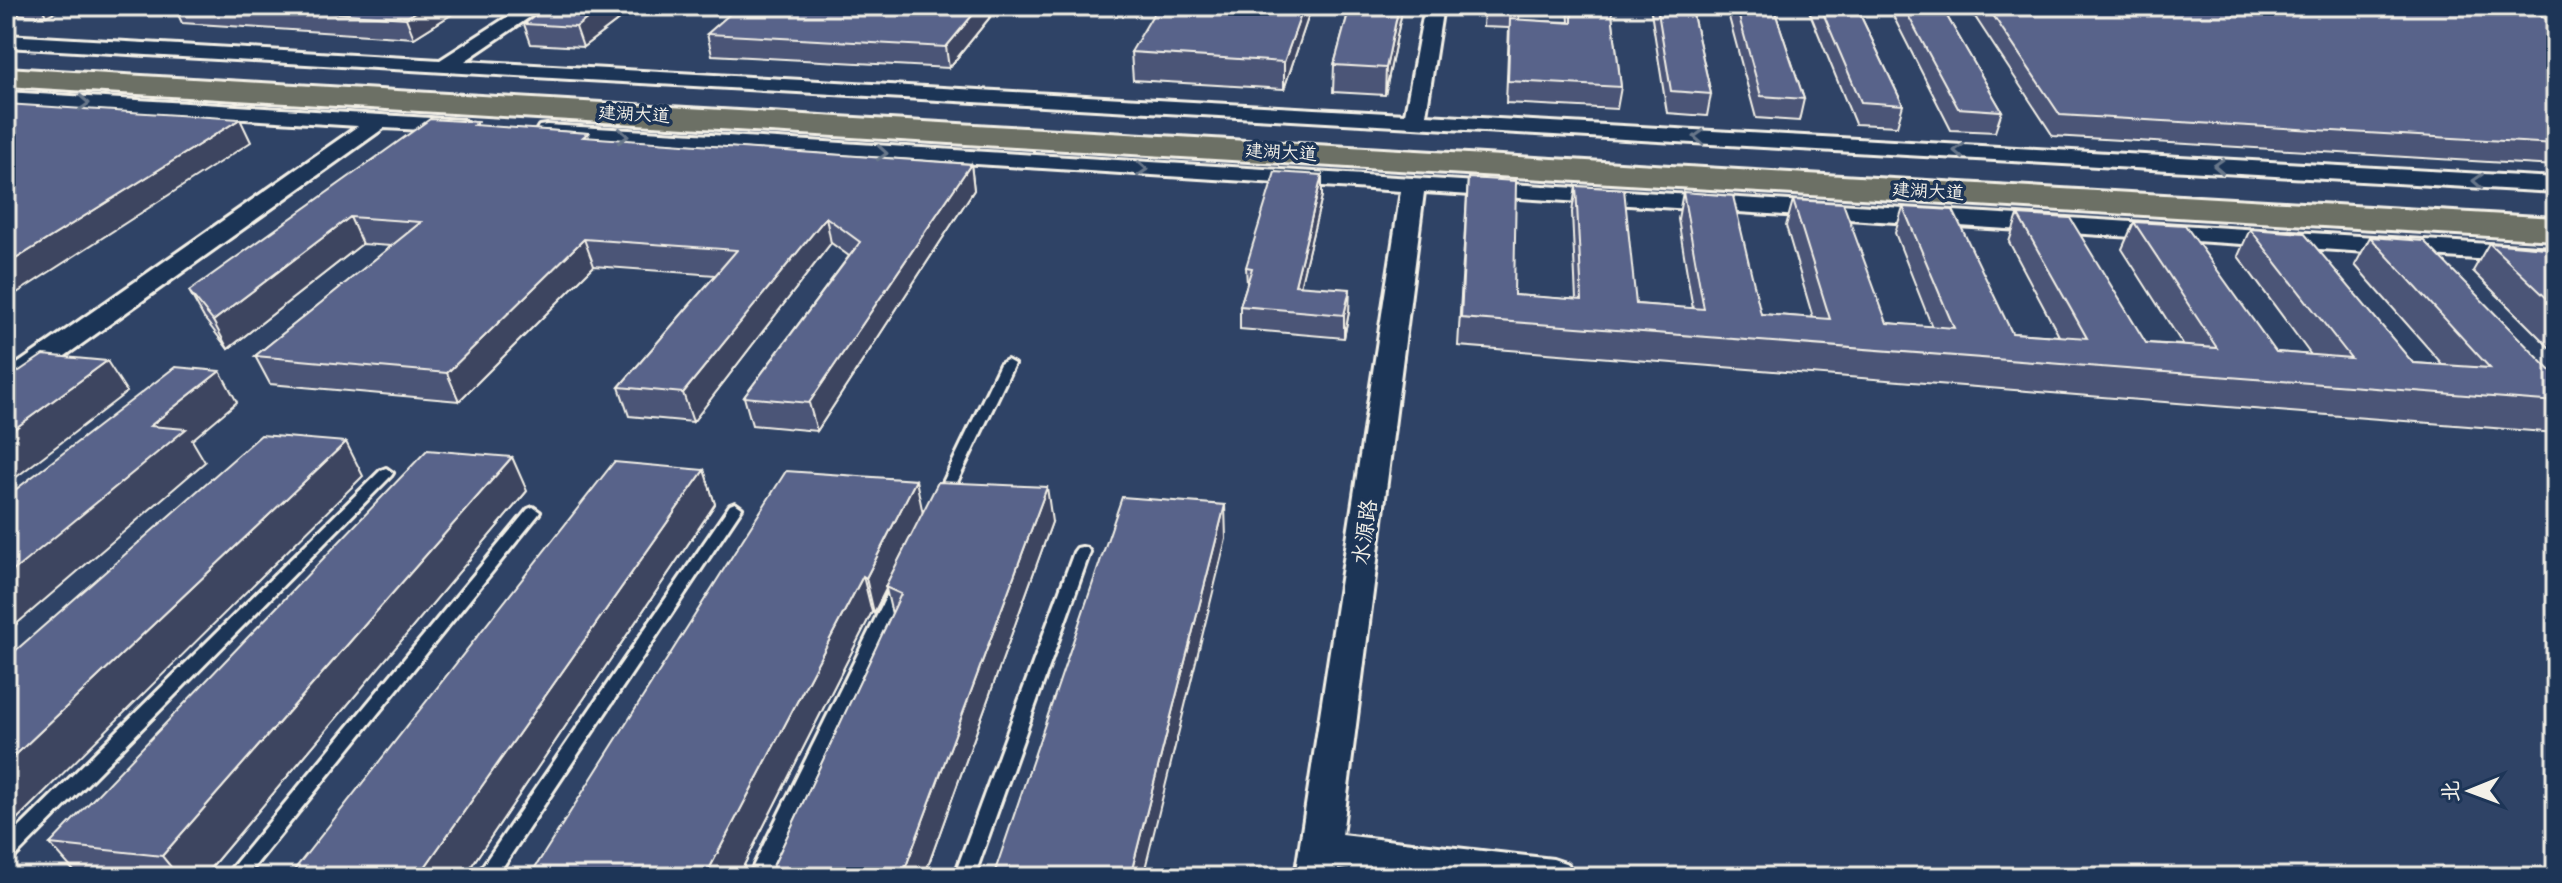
<svg xmlns="http://www.w3.org/2000/svg" width="2562" height="883" font-family="Mali,'LXGW WenKai TC',sans-serif">
	<style>
		.lines { fill: none; stroke-linecap: round; stroke-linejoin: round }
		.service-casing { stroke: #f4f1e8; stroke-width: 6 }
		.minor-casing { stroke: #f4f1e8; stroke-width: 6 }
		.primary-casing { stroke: #f4f1e8; stroke-width: 6 }
		.service { fill: #1d3557; fill-rule: evenodd }
		.minor { fill: #1d3557; fill-rule: evenodd }
		.primary { fill: #6c7065; fill-rule: evenodd }
		.wall { fill: #4c5577; stroke: #f4f1e8; stroke-width: 2 }
		.shaded-wall { fill: #3e4561; stroke: #f4f1e8; stroke-width: 2 }
		.building { fill: #58638a; stroke: #f4f1e8; stroke-width: 2 }
		.oneway { stroke: #68778a }
		.labels { text-anchor: middle; stroke-width: 7; stroke-linejoin: round; paint-order: stroke }
		.far-street-label { font-size: 18px; fill: #f4f1e8; stroke: #1d3557 }
		.street-label { font-size: 22px; fill: #f4f1e8; stroke: #1d3557 }
	</style>
	<rect width="100%" height="100%" fill="#2f4366"/>
	<filter id="ink" filterUnits="userSpaceOnUse"><feTurbulence type="fractalNoise" baseFrequency=".0125" numOctaves="2"/><feDisplacementMap in="SourceGraphic" scale="16" xChannelSelector="R" yChannelSelector="G"/><feConvolveMatrix kernelMatrix="1 2 1 2 8 2 1 2 1" color-interpolation-filters="sRGB"/></filter>
	<g filter="url(#ink)">
		<g class="lines">
			<defs>
				<g id="service">
					<polygon points="1007,360 1014,364 950,497 943,502 938,500 936,497 1000,364"/>
					<polygon points="386,468 393,473 391,476 13,859 6,861 6,841 381,470"/>
					<polygon points="735,503 742,508 496,877 475,877 730,505"/>
					<polygon points="533,507 540,512 538,515 246,877 224,877 528,509"/>
					<polygon points="1082,547 1087,548 1090,552 974,877 954,877 1074,552 1077,548"/>
					<polygon points="897,585 903,587 905,591 768,877 748,877 889,591 891,587"/>
				</g>
				<g id="minor">
					<polygon points="524,6 546,6 465,61 1405,114 1425,6 1443,6 1426,115 2556,178 2556,192 6,47 6,35 440,60"/>
					<polygon points="6,92 463,120 474,126 463,132 384,128 16,391 6,394 6,372 358,126 6,104"/>
					<polygon points="547,125 2556,248 2556,264 1424,192 1342,835 1553,859 1568,864 1574,877 1402,877 1338,869 1337,877 1295,877 1401,191 539,136 536,131 539,126"/>
				</g>
				<polygon id="primary" points="6,68 2556,218 2556,240 6,86"/>
			</defs>
			<use href="#service" class="service-casing"/>
			<use href="#minor" class="minor-casing"/>
			<use href="#primary" class="primary-casing"/>
			<use href="#service" class="service"/>
			<use href="#minor" class="minor"/>
			<use href="#primary" class="primary"/>
		</g>
		<g class="wall">
			<polygon points="6,6 68,6 46,16 6,14"/>
			<polygon points="174,6 465,6 414,38 182,23"/>
			<polygon points="549,6 637,6 583,47 531,44 524,24"/>
			<polygon points="999,6 949,68 712,55 707,34"/>
			<polygon points="1312,6 1284,89 1133,80 1131,52"/>
			<polygon points="1350,6 1403,6 1385,95 1333,92 1334,65"/>
			<polygon points="1484,6 1520,6 1519,20 1569,22 1568,6 1611,6 1621,87 1617,109 1506,103 1509,28 1483,27"/>
			<polygon points="1650,6 1691,6 1711,94 1707,116 1667,113"/>
			<polygon points="1726,6 1773,6 1804,99 1799,121 1756,118"/>
			<polygon points="1807,6 1856,6 1903,105 1897,126 1855,124"/>
			<polygon points="1888,6 1945,6 1942,8 2002,111 1995,132 1951,130"/>
			<polygon points="1968,6 2527,6 2556,26 2556,166 2053,136"/>
			<polygon points="480,126 588,133 589,138 971,164 974,190 817,431 752,425 744,397 849,256 831,243 693,422 629,416 619,387 716,275 594,266 459,401 270,384 255,356 392,246 362,244 228,349 204,318 189,291"/>
			<polygon points="1322,175 1322,196 1300,285 1349,312 1344,338 1240,329 1240,306 1247,284 1246,267"/>
			<polygon points="1468,178 1514,295 1576,300 1572,212 1576,186 1636,304 1693,309 1678,219 1683,192 1761,314 1813,318 1786,226 1793,200 1887,323 1932,327 1895,233 1903,207 2012,333 2059,336 2009,242 2018,215 2146,343 2183,345 2122,249 2134,222 2276,352 2311,355 2238,256 2250,229 2413,363 2443,365 2355,265 2370,237 2553,373 2556,373 2556,433 1458,346"/>
			<polygon points="2489,243 2556,249 2556,354 2473,271"/>
			<polygon points="704,470 715,504 464,877 293,877 291,874"/>
			<polygon points="527,491 203,877 79,877 50,844"/>
			<polygon points="922,513 1052,522 924,877 768,877 892,614 886,589 874,613 872,612 738,877 529,877"/>
		</g>
		<g class="shaded-wall">
			<polygon points="41,6 68,6 46,16"/>
			<polygon points="425,6 465,6 414,38 406,18"/>
			<polygon points="604,6 637,6 583,47 576,27"/>
			<polygon points="980,6 999,6 949,68 946,47"/>
			<polygon points="1304,6 1312,6 1284,89 1284,62"/>
			<polygon points="1399,6 1403,6 1385,95 1386,68"/>
			<polygon points="240,119 251,142 6,300 6,265"/>
			<polygon points="971,164 974,190 817,431 809,403"/>
			<polygon points="1322,175 1322,196 1295,307 1295,285"/>
			<polygon points="350,217 362,244 228,349 213,321"/>
			<polygon points="826,217 831,243 693,422 683,393"/>
			<polygon points="584,239 594,266 459,401 447,373"/>
			<polygon points="1350,289 1349,312 1344,338 1344,315"/>
			<polygon points="107,361 127,392 6,485 6,435"/>
			<polygon points="220,371 237,402 192,440 205,462 6,633 6,577 150,426"/>
			<polygon points="346,442 363,476 6,830 6,764"/>
			<polygon points="512,457 527,491 203,877 179,877 162,856"/>
			<polygon points="704,470 715,504 464,877 418,877"/>
			<polygon points="916,480 923,514 885,587 886,589 874,613 866,578"/>
			<polygon points="1047,487 1052,522 924,877 902,877"/>
			<polygon points="1225,505 1226,539 1143,877 1130,877"/>
			<polygon points="863,576 872,612 738,877 705,877"/>
		</g>
		<g class="building">
			<polygon points="229,6 425,6 406,18"/>
			<polygon points="549,6 604,6 576,27 524,24"/>
			<polygon points="739,6 980,6 946,47 707,34"/>
			<polygon points="1158,6 1304,6 1284,62 1131,52"/>
			<polygon points="1350,6 1399,6 1386,68 1334,65"/>
			<polygon points="1485,6 1520,6 1520,8"/>
			<polygon points="1572,6 1611,6 1621,87 1508,81 1510,19 1572,23"/>
			<polygon points="1657,6 1691,6 1711,94 1671,91"/>
			<polygon points="1736,6 1773,6 1804,99 1761,96"/>
			<polygon points="1820,6 1856,6 1903,105 1861,102"/>
			<polygon points="1903,6 1941,6 2002,111 1958,108"/>
			<polygon points="1987,6 2527,6 2556,26 2556,144 2060,115"/>
			<polygon points="6,104 240,119 6,265"/>
			<polygon points="430,119 478,122 474,125 588,133 583,137 971,164 809,403 744,397 860,242 826,217 683,393 619,387 737,250 584,239 447,373 255,356 421,222 350,217 213,321 189,291"/>
			<polygon points="1275,172 1322,175 1295,285 1350,289 1344,315 1240,306 1252,268 1246,267"/>
			<polygon points="1468,178 1516,181 1514,295 1582,300 1576,186 1624,189 1636,304 1704,309 1683,192 1733,196 1761,314 1830,319 1793,200 1843,203 1887,323 1954,328 1903,207 1953,210 2012,333 2087,338 2018,215 2070,218 2146,343 2217,348 2134,222 2185,225 2276,352 2351,358 2250,229 2304,233 2413,363 2490,368 2370,237 2424,241 2553,373 2556,373 2556,402 1461,318"/>
			<polygon points="2489,243 2556,249 2556,307"/>
			<polygon points="43,355 107,361 6,435 6,380"/>
			<polygon points="175,367 220,371 150,426 186,429 6,577 6,497"/>
			<polygon points="261,435 346,442 6,764 6,659"/>
			<polygon points="427,450 512,457 162,856 50,844"/>
			<polygon points="614,462 704,470 418,877 320,877 291,874"/>
			<polygon points="786,471 916,480 866,578 863,576 705,877 529,877"/>
			<polygon points="938,482 1047,487 902,877 768,877 901,594 885,587"/>
			<polygon points="1122,497 1225,505 1130,877 993,877"/>
		</g>
		<defs><path id="oneway-chevron" d="M-2-3.5L2.5 0L-2 3.5" fill="none" stroke-width="1.6" stroke-linecap="round" stroke-linejoin="round" transform="scale(2)"/></defs>
		<g class="oneway">
			<use href="#oneway-chevron" transform="translate(84 103) rotate(3)"/>
			<use href="#oneway-chevron" transform="translate(623 136) rotate(4)"/>
			<use href="#oneway-chevron" transform="translate(1699 137) rotate(-177)"/>
			<use href="#oneway-chevron" transform="translate(1959 151) rotate(-177)"/>
			<use href="#oneway-chevron" transform="translate(882 153) rotate(4)"/>
			<use href="#oneway-chevron" transform="translate(2219 166) rotate(-177)"/>
			<use href="#oneway-chevron" transform="translate(1142 169) rotate(4)"/>
			<use href="#oneway-chevron" transform="translate(2478 181) rotate(-177)"/>
		</g>
	</g>
	<g class="labels">
		<g class="far-street-label">
			<text transform="translate(634 114) rotate(3)" y="6">建湖大道</text>
			<text transform="translate(1281 152) rotate(3)" y="6">建湖大道</text>
			<text transform="translate(1928 191) rotate(3)" y="6">建湖大道</text>
		</g>
		<g class="street-label">
			<text transform="translate(1364 532) rotate(-82)" y="8">水源路</text>
		</g>
	</g>
	<rect width="2562" height="883" fill="none" stroke="#1d3557" stroke-width="32"/>
	<rect x="16" y="16" width="2530" height="851" fill="none" stroke="#f4f1e8" stroke-width="3" filter="url(#ink)"/>
	<g transform="translate(2470 791) rotate(269)" stroke="#1d3557" stroke-width="6" paint-order="stroke">
	<path d="M0-6L14 30L0 20L-14 30Z" fill="#f4f1e8"/>
	<text y="-12" font-size="22" font-weight="bold" text-anchor="middle" fill="#f4f1e8">北</text>
	</g>
</svg>
